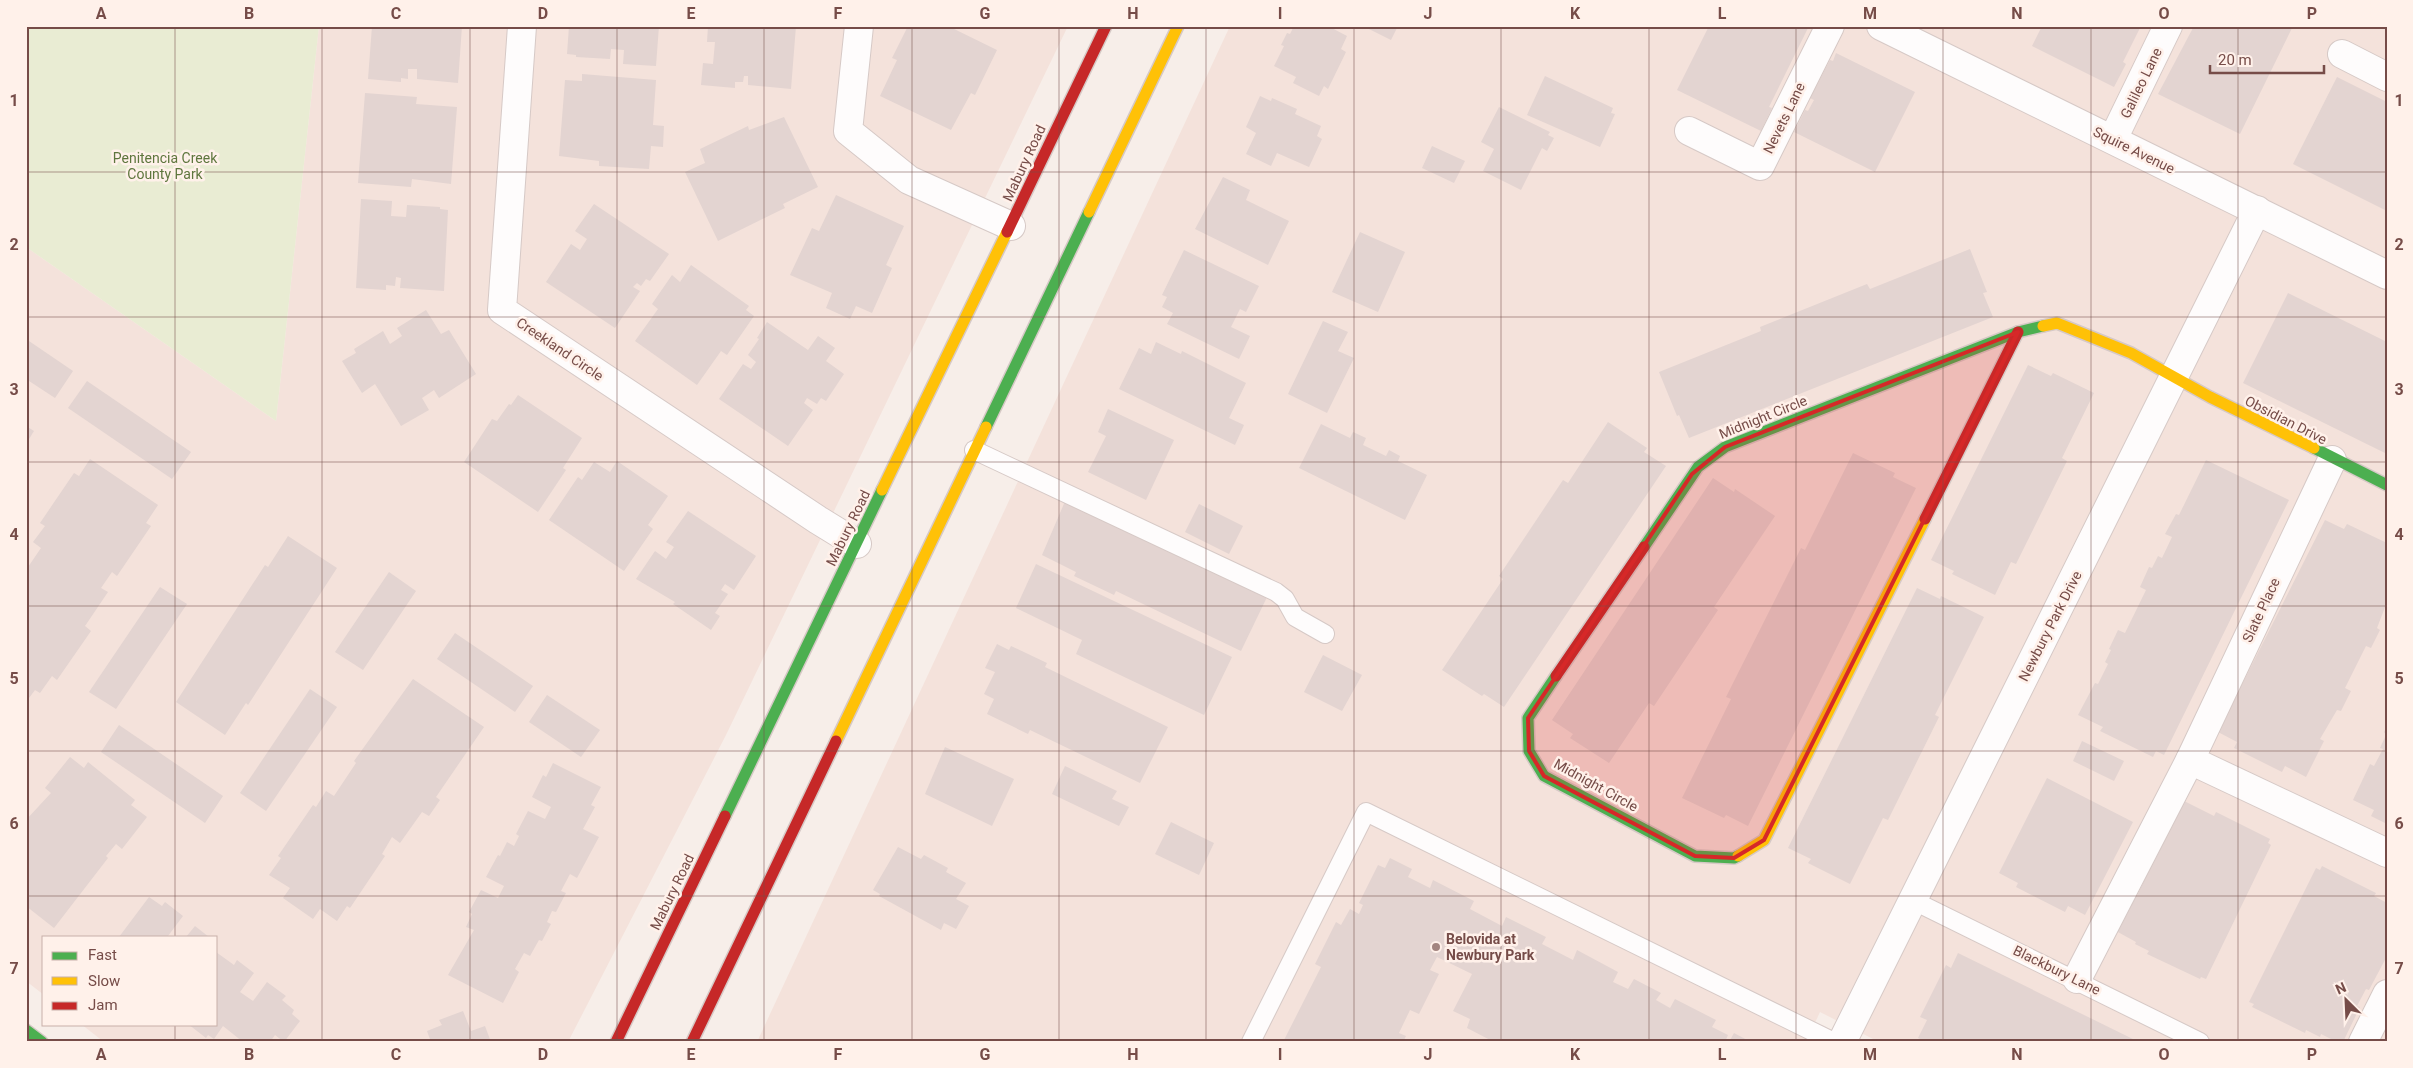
<svg xmlns="http://www.w3.org/2000/svg" width="2413" height="1068" font-family="Roboto,sans-serif">
	<style>
		.residential { fill: #f4e2db }
		.green { fill: #e9ecd3 }
		.building { fill: #e3d4d1 }
		.lines { fill: none; stroke-linecap: round; stroke-linejoin: round }
		.lane-casing { stroke: #d6c9c6; stroke-width: 20 }
		.street-casing { stroke: #d6c9c6; stroke-width: 30 }
		.fast-casing { stroke: #d6c9c6; stroke-width: 14 }
		.slow-casing { stroke: #d6c9c6; stroke-width: 14 }
		.jam-casing { stroke: #d6c9c6; stroke-width: 14 }
		.lane { stroke: #fefcfc; stroke-width: 18 }
		.street { stroke: #fefcfc; stroke-width: 28 }
		.fast { stroke: #4caf50; stroke-width: 11 }
		.slow { stroke: #ffc107; stroke-width: 11 }
		.jam { stroke: #c62828; stroke-width: 11 }
		.marked { fill: #d62828; fill-opacity: 0.2; stroke: #d62828; stroke-width: 4; stroke-linejoin: round }
		.grid { fill: none; stroke: #764c48; stroke-width: 1; stroke-opacity: 0.55 }
		.poi-dot { fill: #a38580; stroke: #fff1ea; stroke-width: 2 }
		.labels { text-anchor: middle; stroke-width: 5; stroke-linejoin: round; paint-order: stroke }
		.street-label { font-size: 14px; fill: #764c48; stroke: #fff1ea }
		.park-label { font-size: 14px; fill: #5e763d; stroke: #fff1ea }
		.poi-label { font-size: 14px; font-weight: bold; fill: #764c48; stroke: #fff1ea; text-anchor: start }
		.neatline { fill: none; stroke: #764c48; stroke-width: 2 }
		.grid-label { font-size: 16px; text-anchor: middle; font-weight: bold; fill: #764c48 }
	</style>
	<rect width="100%" height="100%" fill="#f7eee9"/>
	<g class="residential">
		<polygon points="319,26 1068,26 726,735 568,1042 104,1042 81,1024 216,1024 216,937 44,937 44,995 26,981 26,247 276,421"/>
		<polygon points="1230,26 2387,26 2387,1042 1879,1042 1820,1012 1806,1042 757,1042"/>
	</g>
	<polygon class="green" points="26,26 319,26 276,421 26,247"/>
	<g class="building">
		<polygon points="372,26 462,26 458,83 417,79 417,69 408,69 408,79 401,78 401,82 368,79"/>
		<polygon points="569,26 659,26 656,66 623,64 624,50 611,49 610,59 576,57 576,55 567,54"/>
		<polygon points="708,26 796,26 791,89 748,85 748,76 744,76 743,82 735,82 735,88 701,85 703,63 713,64 715,42 707,42"/>
		<polygon points="908,26 948,26 997,50 975,95 971,93 951,130 880,96 897,60 892,58"/>
		<polygon points="1294,26 1328,26 1347,36 1341,49 1346,52 1328,89 1324,86 1319,96 1293,83 1296,77 1274,66 1284,46 1281,45 1287,33 1290,34"/>
		<polygon points="1363,26 1398,26 1391,40"/>
		<polygon points="1709,26 1809,26 1769,107 1772,108 1761,131 1677,90"/>
		<polygon points="2042,26 2141,26 2123,62 2126,64 2114,87 2032,46"/>
		<polygon points="2194,26 2293,26 2240,134 2158,94"/>
		<polygon points="1836,53 1915,92 1875,172 1794,132 1805,110 1808,111 1814,100 1810,98 1830,60 1833,61"/>
		<polygon points="582,74 656,80 653,125 664,126 663,147 651,146 649,169 599,166 599,161 559,156 565,80 582,81"/>
		<polygon points="1545,76 1613,108 1611,113 1615,114 1600,147 1527,115"/>
		<polygon points="2337,77 2387,102 2387,211 2293,164"/>
		<polygon points="365,93 417,97 416,104 457,107 451,184 412,179 411,187 358,183"/>
		<polygon points="1260,96 1271,101 1272,98 1297,109 1295,114 1321,126 1317,136 1322,139 1309,167 1277,153 1271,166 1246,154 1256,133 1246,127"/>
		<polygon points="1499,107 1550,132 1548,135 1554,138 1547,151 1542,148 1521,190 1483,171 1494,149 1481,142"/>
		<polygon points="784,117 818,187 783,204 785,208 718,241 685,172 705,163 700,149 748,126 749,130"/>
		<polygon points="1432,146 1465,161 1454,183 1422,168"/>
		<polygon points="1223,177 1250,190 1246,200 1289,221 1268,265 1195,229"/>
		<polygon points="836,195 904,226 886,265 892,268 872,313 856,306 850,319 826,308 832,293 790,275 812,228 819,231"/>
		<polygon points="361,199 392,201 391,216 406,217 407,205 440,207 440,209 448,210 444,291 400,288 401,278 396,277 395,286 386,285 386,290 356,288"/>
		<polygon points="594,204 669,254 650,281 646,279 641,286 637,283 633,287 640,291 615,328 546,282 571,244 580,250 587,239 575,231"/>
		<polygon points="1360,232 1405,252 1378,312 1332,292"/>
		<polygon points="1970,249 1987,292 1983,293 1993,317 1689,438 1679,415 1677,416 1659,372 1761,331 1760,327 1867,284 1870,289"/>
		<polygon points="1184,250 1259,286 1246,312 1240,309 1231,327 1250,336 1239,359 1167,324 1173,313 1162,307 1167,297 1162,295"/>
		<polygon points="691,265 749,306 746,310 754,316 727,355 721,351 697,385 635,341 658,309 652,304 672,275 680,282"/>
		<polygon points="2288,293 2387,342 2387,454 2243,383"/>
		<polygon points="426,310 441,334 449,330 476,374 439,398 434,390 422,398 429,410 401,426 375,384 362,393 342,361 356,353 354,349 383,331 390,344 402,336 397,328"/>
		<polygon points="1323,321 1348,332 1338,351 1354,358 1327,413 1288,394"/>
		<polygon points="767,322 808,350 818,336 835,348 826,361 844,374 826,401 821,398 817,404 807,398 804,403 813,410 788,446 719,399 743,364 751,369 756,362 748,355 759,339 757,338"/>
		<polygon points="26,339 73,371 55,398 26,379"/>
		<polygon points="1156,342 1181,354 1182,351 1246,383 1229,418 1244,425 1235,445 1119,389 1139,348 1151,354"/>
		<polygon points="2028,365 2051,376 2053,373 2094,393 2062,458 2067,461 2016,564 2011,562 1995,595 1952,574 1954,571 1931,560"/>
		<polygon points="87,381 191,452 172,479 68,408"/>
		<polygon points="518,395 582,438 563,468 566,470 538,512 464,462 492,419 497,421 509,404 511,405"/>
		<polygon points="1108,409 1174,440 1146,500 1088,472 1106,436 1098,432"/>
		<polygon points="1608,422 1647,448 1644,452 1666,466 1504,707 1484,694 1482,696 1442,670 1503,579 1499,576 1563,480 1568,483"/>
		<polygon points="1321,424 1350,438 1353,432 1366,438 1363,445 1386,456 1389,450 1400,456 1398,461 1427,475 1405,520 1299,468"/>
		<polygon points="26,426 34,431 26,444"/>
		<polygon points="1853,453 1895,473 1893,477 1916,488 1748,826 1726,815 1724,818 1682,798 1731,699 1726,697 1801,548 1805,550"/>
		<polygon points="90,459 158,505 146,523 151,526 117,576 112,572 101,588 108,592 85,626 91,631 57,680 52,676 40,693 35,690 26,702 26,570 41,548 33,542 45,526 40,523 74,473 79,476"/>
		<polygon points="2206,460 2289,500 2164,755 2156,751 2153,757 2100,731 2103,727 2078,715 2095,683 2098,684 2108,664 2105,662 2111,650 2109,649 2118,630 2125,633 2146,590 2140,587 2149,567 2152,568 2158,556 2162,558 2172,537 2165,534 2176,514 2179,515"/>
		<polygon points="617,461 668,496 648,525 653,529 624,571 549,520 578,477 582,480 594,462 610,472"/>
		<polygon points="1713,478 1734,492 1735,489 1775,516 1714,607 1718,610 1654,706 1649,703 1609,763 1570,738 1573,734 1552,720"/>
		<polygon points="1066,499 1268,595 1241,651 1116,591 1114,595 1074,576 1076,572 1042,555"/>
		<polygon points="1199,504 1243,526 1229,554 1185,532"/>
		<polygon points="688,511 756,556 734,590 725,584 721,590 728,594 715,613 720,616 711,630 673,604 675,602 636,579 655,551 666,559 674,547 666,542"/>
		<polygon points="2325,520 2344,529 2347,524 2387,543 2387,602 2377,628 2380,630 2371,648 2366,646 2345,688 2351,691 2341,711 2337,710 2320,739 2324,741 2306,777 2285,766 2282,772 2234,748 2237,742 2218,732"/>
		<polygon points="288,536 337,568 248,705 246,703 225,735 176,702 265,565 268,567"/>
		<polygon points="1036,564 1232,657 1204,715 1076,654 1082,640 1016,608"/>
		<polygon points="389,572 416,591 363,670 335,652"/>
		<polygon points="160,587 187,604 116,709 89,692"/>
		<polygon points="1917,588 1940,599 1941,596 1984,617 1935,715 1939,717 1888,820 1883,818 1850,884 1808,863 1811,859 1788,848"/>
		<polygon points="455,633 533,686 515,712 437,659"/>
		<polygon points="997,644 1009,650 1011,646 1047,663 1045,667 1168,727 1140,783 1030,730 1028,734 987,714 994,699 984,694 995,672 985,668"/>
		<polygon points="1323,655 1362,675 1342,711 1304,692"/>
		<polygon points="413,679 484,727 436,797 440,800 429,816 422,812 400,843 392,837 382,854 385,856 350,908 347,906 337,921 320,909 313,919 283,898 290,888 269,875 281,858 278,856 313,805 316,807 326,791 334,796 356,763 354,761"/>
		<polygon points="310,689 337,707 266,811 240,793"/>
		<polygon points="547,695 600,730 581,757 529,722"/>
		<polygon points="119,725 223,796 205,823 101,752"/>
		<polygon points="2387,726 2387,824 2371,816 2374,810 2353,800 2370,764 2374,766 2383,749 2380,748 2386,735 2384,732"/>
		<polygon points="2082,741 2124,761 2114,781 2073,761"/>
		<polygon points="945,747 1014,779 992,826 925,794"/>
		<polygon points="70,757 84,768 88,762 135,800 131,805 147,817 122,849 116,844 106,856 108,858 54,928 26,906 26,820 51,793 45,788"/>
		<polygon points="553,763 601,787 591,805 595,807 583,829 599,837 577,878 570,874 561,891 566,893 556,912 552,911 547,922 551,924 542,941 539,940 530,956 524,953 515,969 519,972 503,1003 448,975 474,930 466,927 472,914 469,912 481,890 498,898 504,886 486,877 498,855 500,856 507,842 514,846 519,836 516,834 528,811 545,819 551,807 532,797 543,775 546,777"/>
		<polygon points="1065,766 1117,791 1112,799 1129,807 1119,826 1052,794"/>
		<polygon points="2047,778 2133,822 2085,915 2068,906 2065,912 2016,887 2018,883 1999,873"/>
		<polygon points="2180,799 2214,816 2216,812 2270,839 2268,843 2271,845 2206,979 2201,977 2200,979 2147,954 2149,951 2135,944 2136,942 2116,931 2133,894 2137,896 2145,879 2142,877"/>
		<polygon points="1171,822 1214,843 1199,875 1155,854"/>
		<polygon points="898,847 921,859 924,855 948,868 946,872 966,883 956,899 969,906 956,929 944,923 941,930 879,896 880,894 873,890"/>
		<polygon points="1390,858 1412,869 1408,877 1430,888 1433,880 1474,901 1470,909 1502,926 1506,917 1546,937 1542,944 1573,960 1577,950 1618,972 1613,982 1628,989 1634,979 1661,993 1656,1000 1670,1008 1675,999 1716,1020 1712,1027 1728,1035 1725,1042 1494,1042 1467,1028 1470,1019 1453,1011 1472,974 1437,957 1430,970 1439,974 1419,1014 1410,1010 1399,1033 1406,1036 1403,1042 1283,1042 1321,967 1315,964 1336,922 1341,925 1350,909 1359,914 1363,905 1359,903 1378,865 1385,868"/>
		<polygon points="2322,866 2376,893 2374,896 2387,903 2387,956 2369,990 2366,989 2357,1006 2360,1007 2343,1042 2337,1042 2321,1034 2320,1037 2306,1030 2305,1033 2252,1007 2254,1004 2249,1002 2316,868 2320,870"/>
		<polygon points="149,897 162,906 165,902 183,916 168,936 170,937 119,937"/>
		<polygon points="195,926 209,937 186,937"/>
		<polygon points="216,952 234,965 237,960 254,973 240,992 253,1001 267,982 286,996 282,1000 294,1010 292,1014 300,1021 284,1042 275,1035 270,1042 243,1042 223,1026 214,1039 208,1035 206,1038 188,1024 216,1024"/>
		<polygon points="1958,953 2139,1042 1926,1042 1918,1038 1927,1020 1920,1017 1946,965 1951,968"/>
		<polygon points="463,1011 471,1031 485,1026 491,1042 431,1042 427,1031 442,1025 439,1020"/>
		<polygon points="1734,1033 1751,1042 1729,1042"/>
	</g>
	<g class="lines">
		<defs>
			<g id="lane">
				<polyline points="974,450 1276,592 1285,599 1295,617 1325,634"/>
				<polyline points="1912,900 2200,1042"/>
				<polyline points="1251,1042 1366,812 1834,1042"/>
			</g>
			<g id="street">
				<polyline points="522,26 502,310 818,520 857,544"/>
				<polyline points="859,26 848,131 909,180 1011,226"/>
				<polyline points="1881,26 2387,275"/>
				<polyline points="2342,54 2387,77"/>
				<polyline points="1689,131 1760,166 1830,26"/>
				<polyline points="2113,139 2168,26"/>
				<polyline points="2332,460 2190,760 2387,853"/>
				<polyline points="2077,979 2190,760"/>
				<polyline points="1842,1042 2257,210"/>
				<polyline points="2363,1042 2387,994"/>
			</g>
			<g id="fast">
				<polyline points="986,427 1089,212"/>
				<polyline points="2314,448 2387,485"/>
				<polyline points="1644,547 1698,467 1725,447 2018,332 2043,326"/>
				<polyline points="1556,676 1528,718 1529,751 1544,776 1695,856 1734,858 1738,856"/>
				<polyline points="725,816 882,490"/>
				<polyline points="26,1030 42,1042"/>
			</g>
			<g id="slow">
				<polyline points="1089,212 1178,26"/>
				<polyline points="2043,326 2057,323 2131,353 2210,397 2314,448"/>
				<polyline points="882,490 1007,232"/>
				<polyline points="836,741 986,427"/>
				<polyline points="1738,856 1764,840 1925,519"/>
			</g>
			<g id="jam">
				<polyline points="1007,232 1106,26"/>
				<polyline points="1925,519 2018,332"/>
				<polyline points="1556,676 1644,547"/>
				<polyline points="616,1042 725,816"/>
				<polyline points="692,1042 836,741"/>
			</g>
		</defs>
		<use href="#lane" class="lane-casing"/>
		<use href="#street" class="street-casing"/>
		<use href="#fast" class="fast-casing"/>
		<use href="#slow" class="slow-casing"/>
		<use href="#jam" class="jam-casing"/>
		<use href="#lane" class="lane"/>
		<use href="#street" class="street"/>
		<use href="#fast" class="fast"/>
		<use href="#slow" class="slow"/>
		<use href="#jam" class="jam"/>
	</g>
	<path class="marked" d="M2018,332L1764,840L1734,858L1695,856L1544,776L1529,751L1528,718L1692,474L1725,447Z"/>
	<path class="grid" d="M175,26V937M322,26V1042M470,26V1042M617,26V1042M764,26V1042M912,26V1042M1059,26V1042M1206,26V1042M1354,26V1042M1501,26V1042M1649,26V1042M1796,26V1042M1943,26V1042M2091,26V1042M2238,26V1042M26,172H2387M26,317H2387M26,462H2387M26,606H2387M26,751H2387M26,896H2387M175,1024V1042"/>
	<circle class="poi-dot" cx="1436" cy="947" r="5"/>
	<g class="labels">
		<g class="street-label">
			<text transform="translate(2141 83) rotate(-64)" y="5">Galileo Lane</text>
			<text transform="translate(1784 118) rotate(-64)" y="5">Nevets Lane</text>
			<text transform="translate(2134 150) rotate(26)" y="5">Squire Avenue</text>
			<text transform="translate(1024 163) rotate(-65)" y="5">Mabury Road</text>
			<text transform="translate(560 349) rotate(34)" y="5">Creekland Circle</text>
			<text transform="translate(1763 417) rotate(-22)" y="5">Midnight Circle</text>
			<text transform="translate(2286 420) rotate(27)" y="5">Obsidian Drive</text>
			<text transform="translate(848 528) rotate(-64)" y="5">Mabury Road</text>
			<text transform="translate(2261 610) rotate(-65)" y="5">Slate Place</text>
			<text transform="translate(2050 626) rotate(-63)" y="5">Newbury Park Drive</text>
			<text transform="translate(1596 785) rotate(29)" y="5">Midnight Circle</text>
			<text transform="translate(672 892) rotate(-64)" y="5">Mabury Road</text>
			<text transform="translate(2057 970) rotate(26)" y="5">Blackbury Lane</text>
		</g>
		<g class="park-label">
			<text x="165" y="163">Penitencia Creek<tspan x="165" dy="16">County Park</tspan></text>
		</g>
		<g class="poi-label">
			<text x="1446" y="944">Belovida at<tspan x="1446" dy="16">Newbury Park</tspan></text>
		</g>
	</g>
	<rect width="2413" height="1068" fill="none" stroke="#fff1ea" stroke-width="55"/>
	<rect x="42" y="936" width="175" height="90" fill="#fff1ea" stroke="#c8afa9"/>
	<rect x="52" y="952" width="25" height="8" fill="#4caf50" stroke="#c8afa9"/>
	<text x="88" y="960" font-size="15" fill="#764c48">Fast</text>
	<rect x="52" y="977" width="25" height="8" fill="#ffc107" stroke="#c8afa9"/>
	<text x="88" y="986" font-size="15" fill="#764c48">Slow</text>
	<rect x="52" y="1002" width="25" height="8" fill="#c62828" stroke="#c8afa9"/>
	<text x="88" y="1010" font-size="15" fill="#764c48">Jam</text>
	<g transform="translate(2346 1000) rotate(336)" stroke="#fff1ea" stroke-width="4" paint-order="stroke">
	<path d="M0-4L9 19L0 12L-9 19Z" fill="#764c48"/>
	<text y="-8" font-size="14" font-weight="bold" text-anchor="middle" fill="#764c48">N</text>
	</g>
	<path d="M2210 65v8h114v-8" fill="none" stroke="#764c48" stroke-width="2.5"/>
	<text x="2218" y="65" font-size="15" fill="#764c48" stroke="#fff1ea" stroke-width="4" paint-order="stroke">20 m</text>
	<rect x="28" y="28" width="2358" height="1012" class="neatline"/>
	<g class="grid-label">
		<text x="101" y="19">A</text>
		<text x="249" y="19">B</text>
		<text x="396" y="19">C</text>
		<text x="543" y="19">D</text>
		<text x="691" y="19">E</text>
		<text x="838" y="19">F</text>
		<text x="985" y="19">G</text>
		<text x="1133" y="19">H</text>
		<text x="1280" y="19">I</text>
		<text x="1428" y="19">J</text>
		<text x="1575" y="19">K</text>
		<text x="1722" y="19">L</text>
		<text x="1870" y="19">M</text>
		<text x="2017" y="19">N</text>
		<text x="2164" y="19">O</text>
		<text x="2312" y="19">P</text>
		<text x="14" y="106">1</text>
		<text x="2399" y="106">1</text>
		<text x="14" y="250">2</text>
		<text x="2399" y="250">2</text>
		<text x="14" y="395">3</text>
		<text x="2399" y="395">3</text>
		<text x="14" y="540">4</text>
		<text x="2399" y="540">4</text>
		<text x="14" y="684">5</text>
		<text x="2399" y="684">5</text>
		<text x="14" y="829">6</text>
		<text x="2399" y="829">6</text>
		<text x="14" y="974">7</text>
		<text x="2399" y="974">7</text>
		<text x="101" y="1060">A</text>
		<text x="249" y="1060">B</text>
		<text x="396" y="1060">C</text>
		<text x="543" y="1060">D</text>
		<text x="691" y="1060">E</text>
		<text x="838" y="1060">F</text>
		<text x="985" y="1060">G</text>
		<text x="1133" y="1060">H</text>
		<text x="1280" y="1060">I</text>
		<text x="1428" y="1060">J</text>
		<text x="1575" y="1060">K</text>
		<text x="1722" y="1060">L</text>
		<text x="1870" y="1060">M</text>
		<text x="2017" y="1060">N</text>
		<text x="2164" y="1060">O</text>
		<text x="2312" y="1060">P</text>
	</g>
</svg>
